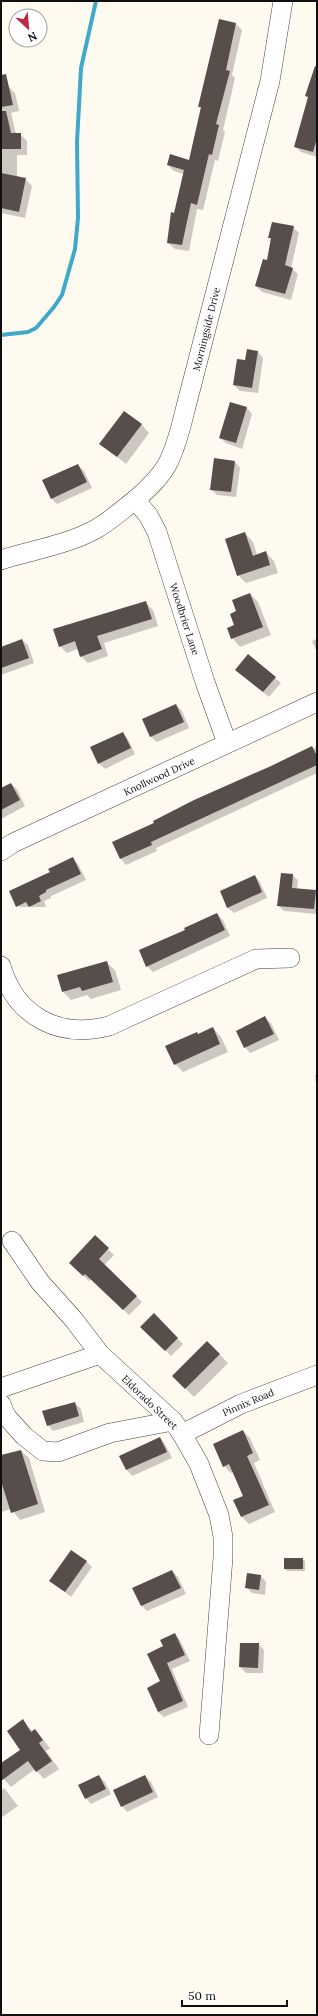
<svg xmlns="http://www.w3.org/2000/svg" width="318" height="2016" font-family="Lora,serif">
	<style>
		.shadow { fill: #0003 }
		.lines { fill: none; stroke-linecap: round; stroke-linejoin: round }
		.stream { stroke: #3ea9cb; stroke-width: 4 }
		.building { fill: #574e4b }
		.minor-casing { stroke: #424242; stroke-width: 20 }
		.minor { stroke: #fff; stroke-width: 19 }
		.labels { text-anchor: middle; stroke-width: 4; stroke-linejoin: round; paint-order: stroke }
		.street-label { font-size: 10px; fill: #0f0f0f; stroke: #fff }
	</style>
	<rect width="100%" height="100%" fill="#fffaf0"/>
	<g class="shadow">
		<polygon points="220,21 236,24 242,30 232,75 235,78 223,130 225,132 218,161 215,160 203,210 197,209 189,251 175,249 168,243 184,174 174,171 168,165 190,161 201,108 199,106"/>
		<polygon points="316,66 317,66 317,157 301,152 295,146 309,98 306,96"/>
		<polygon points="8,86 15,93 19,111 11,113 16,134 20,134 27,141 27,155 17,155 17,178 25,179 32,186 25,218 1,213 1,88"/>
		<polygon points="293,227 299,233 291,268 298,274 291,300 262,292 256,286 267,261 272,240 269,238"/>
		<polygon points="258,352 263,358 258,393 240,391 234,385 246,361"/>
		<polygon points="231,403 247,408 252,414 242,449 226,443 220,438"/>
		<polygon points="141,424 149,433 126,464 101,444"/>
		<polygon points="235,462 240,468 236,497 217,495 211,489"/>
		<polygon points="78,465 84,471 92,488 57,504 51,498"/>
		<polygon points="245,533 253,542 257,555 266,553 274,561 278,573 246,583 238,575"/>
		<polygon points="250,594 258,602 271,635 240,647 232,638 237,612"/>
		<polygon points="146,603 153,610 158,626 104,643 108,656 88,663 81,656 78,649 67,653 60,646"/>
		<polygon points="317,639 317,652 312,641"/>
		<polygon points="22,640 28,645 34,663 1,675 1,648"/>
		<polygon points="242,675 275,678 281,683 269,697"/>
		<polygon points="176,705 182,711 189,728 157,742 151,737 143,720"/>
		<polygon points="123,733 128,739 135,754 105,769 99,763"/>
		<polygon points="317,747 317,773 156,848 157,851 126,865 121,859 113,842"/>
		<polygon points="11,784 17,789 25,806 1,819 1,789"/>
		<polygon points="73,859 78,864 86,880 51,896 51,898 44,901 46,907 20,907 14,901"/>
		<polygon points="292,875 298,880 297,889 317,892 317,914 284,911 278,905"/>
		<polygon points="255,876 260,882 267,898 234,913 228,908 221,892"/>
		<polygon points="217,914 223,920 230,936 153,972 147,966 140,950 186,930"/>
		<polygon points="106,962 115,970 121,990 91,999 87,995 71,1000 63,992"/>
		<polygon points="265,1018 271,1023 279,1040 250,1053 245,1047"/>
		<polygon points="213,1028 221,1037 228,1052 183,1072 175,1064 198,1035"/>
		<polygon points="315,1075 317,1075 317,1092"/>
		<polygon points="95,1237 114,1255 104,1265 142,1302 129,1315 91,1279 89,1281 70,1263"/>
		<polygon points="154,1315 183,1344 171,1356 142,1327"/>
		<polygon points="207,1342 228,1363 194,1397 173,1376"/>
		<polygon points="75,1403 81,1409 84,1422 53,1431 48,1425"/>
		<polygon points="243,1431 250,1438 260,1460 254,1463 275,1512 249,1524 242,1517 235,1501 245,1496 234,1472 231,1473 224,1466"/>
		<polygon points="160,1438 165,1444 172,1458 132,1476 127,1470 120,1456"/>
		<polygon points="21,1451 29,1458 45,1512 20,1520 11,1509 1,1512 1,1456"/>
		<polygon points="302,1559 305,1561 305,1571 287,1571 285,1569"/>
		<polygon points="86,1561 92,1567 71,1597 51,1581"/>
		<polygon points="172,1571 178,1577 186,1594 147,1611 142,1606 134,1589"/>
		<polygon points="261,1576 266,1582 265,1595 252,1593 246,1587"/>
		<polygon points="175,1634 180,1640 190,1661 172,1669 188,1707 164,1717 158,1712 164,1647"/>
		<polygon points="258,1644 264,1650 263,1673 246,1673 240,1667"/>
		<polygon points="23,1721 33,1732 35,1730 42,1738 50,1748 46,1751 59,1769 44,1779 35,1769 11,1787 1,1776 1,1765 21,1750"/>
		<polygon points="99,1776 105,1782 111,1794 91,1804 86,1798"/>
		<polygon points="145,1776 151,1782 158,1797 127,1812 122,1806"/>
		<polygon points="4,1788 18,1806 1,1818 1,1791"/>
	</g>
	<g class="lines">
		<polyline class="stream" points="1,335 28,332 36,328 54,307 62,295 75,249 78,218 77,142 81,68 96,1"/>
	</g>
	<g class="building">
		<polygon points="219,19 236,23 226,70 230,71 216,124 219,125 212,155 209,154 197,205 191,203 182,245 167,243 171,212 174,213 184,170 167,165 170,154 189,160 201,107 198,107"/>
		<polygon points="315,66 317,67 317,138 313,152 294,147 308,97 305,96"/>
		<polygon points="6,74 13,105 1,107 1,75"/>
		<polygon points="1,111 6,111 11,133 21,133 21,149 1,149"/>
		<polygon points="1,173 26,178 19,212 1,208"/>
		<polygon points="272,222 294,226 285,265 293,268 285,294 255,286 263,259 267,260 271,238 268,238"/>
		<polygon points="247,349 258,351 252,388 233,385 237,359 245,360"/>
		<polygon points="230,402 247,407 236,443 219,438"/>
		<polygon points="124,411 142,424 117,457 99,444"/>
		<polygon points="214,458 235,461 231,492 210,490"/>
		<polygon points="78,464 87,482 51,499 42,480"/>
		<polygon points="245,532 253,556 266,551 270,565 237,576 225,539"/>
		<polygon points="250,593 263,627 231,639 227,628 234,625 230,614 236,611 232,600"/>
		<polygon points="146,601 152,619 97,636 102,649 80,657 75,641 59,647 53,629"/>
		<polygon points="22,639 29,658 1,668 1,647"/>
		<polygon points="248,654 276,677 263,692 235,670"/>
		<polygon points="176,704 184,722 150,737 142,719"/>
		<polygon points="123,732 131,748 98,764 90,747"/>
		<polygon points="312,746 317,756 317,765 151,842 152,845 120,859 112,842 154,823 153,821 194,800 271,766"/>
		<polygon points="11,783 20,800 1,810 1,788"/>
		<polygon points="73,857 81,874 46,890 46,892 39,896 41,901 29,907 26,902 16,907 9,891 50,872 48,869"/>
		<polygon points="281,873 293,874 292,888 316,890 314,909 277,906"/>
		<polygon points="255,875 262,892 227,908 220,891"/>
		<polygon points="217,913 225,930 146,967 139,950 185,930 184,928"/>
		<polygon points="107,961 113,982 82,991 80,987 62,992 57,975"/>
		<polygon points="265,1016 274,1034 244,1048 236,1031"/>
		<polygon points="213,1027 220,1044 174,1065 165,1046 197,1032 198,1034"/>
		<polygon points="95,1235 109,1248 99,1259 137,1296 123,1310 85,1274 83,1276 69,1263"/>
		<polygon points="154,1313 178,1338 165,1351 140,1327"/>
		<polygon points="207,1341 220,1354 185,1389 172,1376"/>
		<polygon points="75,1402 79,1416 47,1426 42,1411"/>
		<polygon points="243,1430 253,1453 247,1456 269,1505 241,1517 233,1500 243,1496 229,1464 223,1467 213,1444"/>
		<polygon points="160,1437 167,1452 126,1470 119,1456"/>
		<polygon points="21,1450 38,1504 11,1513 1,1481 1,1455"/>
		<polygon points="71,1550 87,1561 65,1592 49,1581"/>
		<rect x="284" y="1558" width="19" height="11"/>
		<polygon points="172,1570 181,1588 141,1606 132,1588"/>
		<polygon points="247,1573 261,1575 259,1590 245,1588"/>
		<polygon points="175,1633 185,1655 167,1663 183,1701 158,1712 147,1688 160,1681 147,1654 163,1646 160,1640"/>
		<polygon points="240,1643 259,1643 258,1668 239,1667"/>
		<polygon points="23,1719 31,1732 35,1729 43,1740 39,1743 52,1761 36,1772 28,1761 1,1781 1,1763 20,1750 7,1731"/>
		<polygon points="99,1775 106,1789 85,1799 78,1785"/>
		<polygon points="145,1775 153,1792 121,1807 113,1790"/>
	</g>
	<g class="lines">
		<defs>
			<g id="minor">
				<polyline points="135,500 148,515 157,532 205,682 227,743"/>
				<path d="M1,560C32,550 67,545 96,529C110,521 122,510 135,500C148,489 161,477 169,461C179,440 183,417 189,395L270,81L283,1"/>
				<polyline points="1,851 13,843 317,702"/>
				<path d="M1,966C16,1017 59,1039 109,1026L256,959L290,958"/>
				<polyline points="12,1241 40,1282 74,1320 100,1354 173,1421 182,1434 199,1464 219,1515 223,1537 223,1558 209,1735"/>
				<polyline points="1,1388 100,1354"/>
				<polyline points="1,1404 6,1416 24,1436 43,1451 58,1452 110,1433 173,1421"/>
				<polyline points="182,1434 241,1404 317,1375"/>
			</g>
		</defs>
		<use href="#minor" class="minor-casing"/>
		<use href="#minor" class="minor"/>
	</g>
	<g class="labels">
		<g class="street-label">
			<text transform="translate(206 329) rotate(-76)" y="4">Morningside Drive</text>
			<text transform="translate(185 619) rotate(72)" y="4">Woodbrier Lane</text>
			<text transform="translate(159 776) rotate(-25)" y="4">Knollwood Drive</text>
			<text transform="translate(150 1402) rotate(44)" y="4">Eldorado Street</text>
			<text transform="translate(248 1402) rotate(-23)" y="4">Pinnix Road</text>
		</g>
	</g>
	<rect width="318" height="2016" fill="none" stroke="#0f0f0f" stroke-width="4"/>
	<g transform="translate(28 28) rotate(154)"><circle r="19" fill="#ffffff" stroke="#9f9f9f"/>
	<path d="M0-3L7 15L0 10L-7 15Z" fill="#bc2947"/>
	<text y="-6" font-size="11" font-weight="bold" text-anchor="middle" fill="#0f0f0f">N</text>
	</g>
	<path d="M182 2000v6h105v-6" fill="none" stroke="#0f0f0f" stroke-width="2"/>
	<text x="188" y="2000" font-size="12" fill="#0f0f0f" stroke="#ffffff" stroke-width="3" paint-order="stroke">50 m</text>
</svg>
